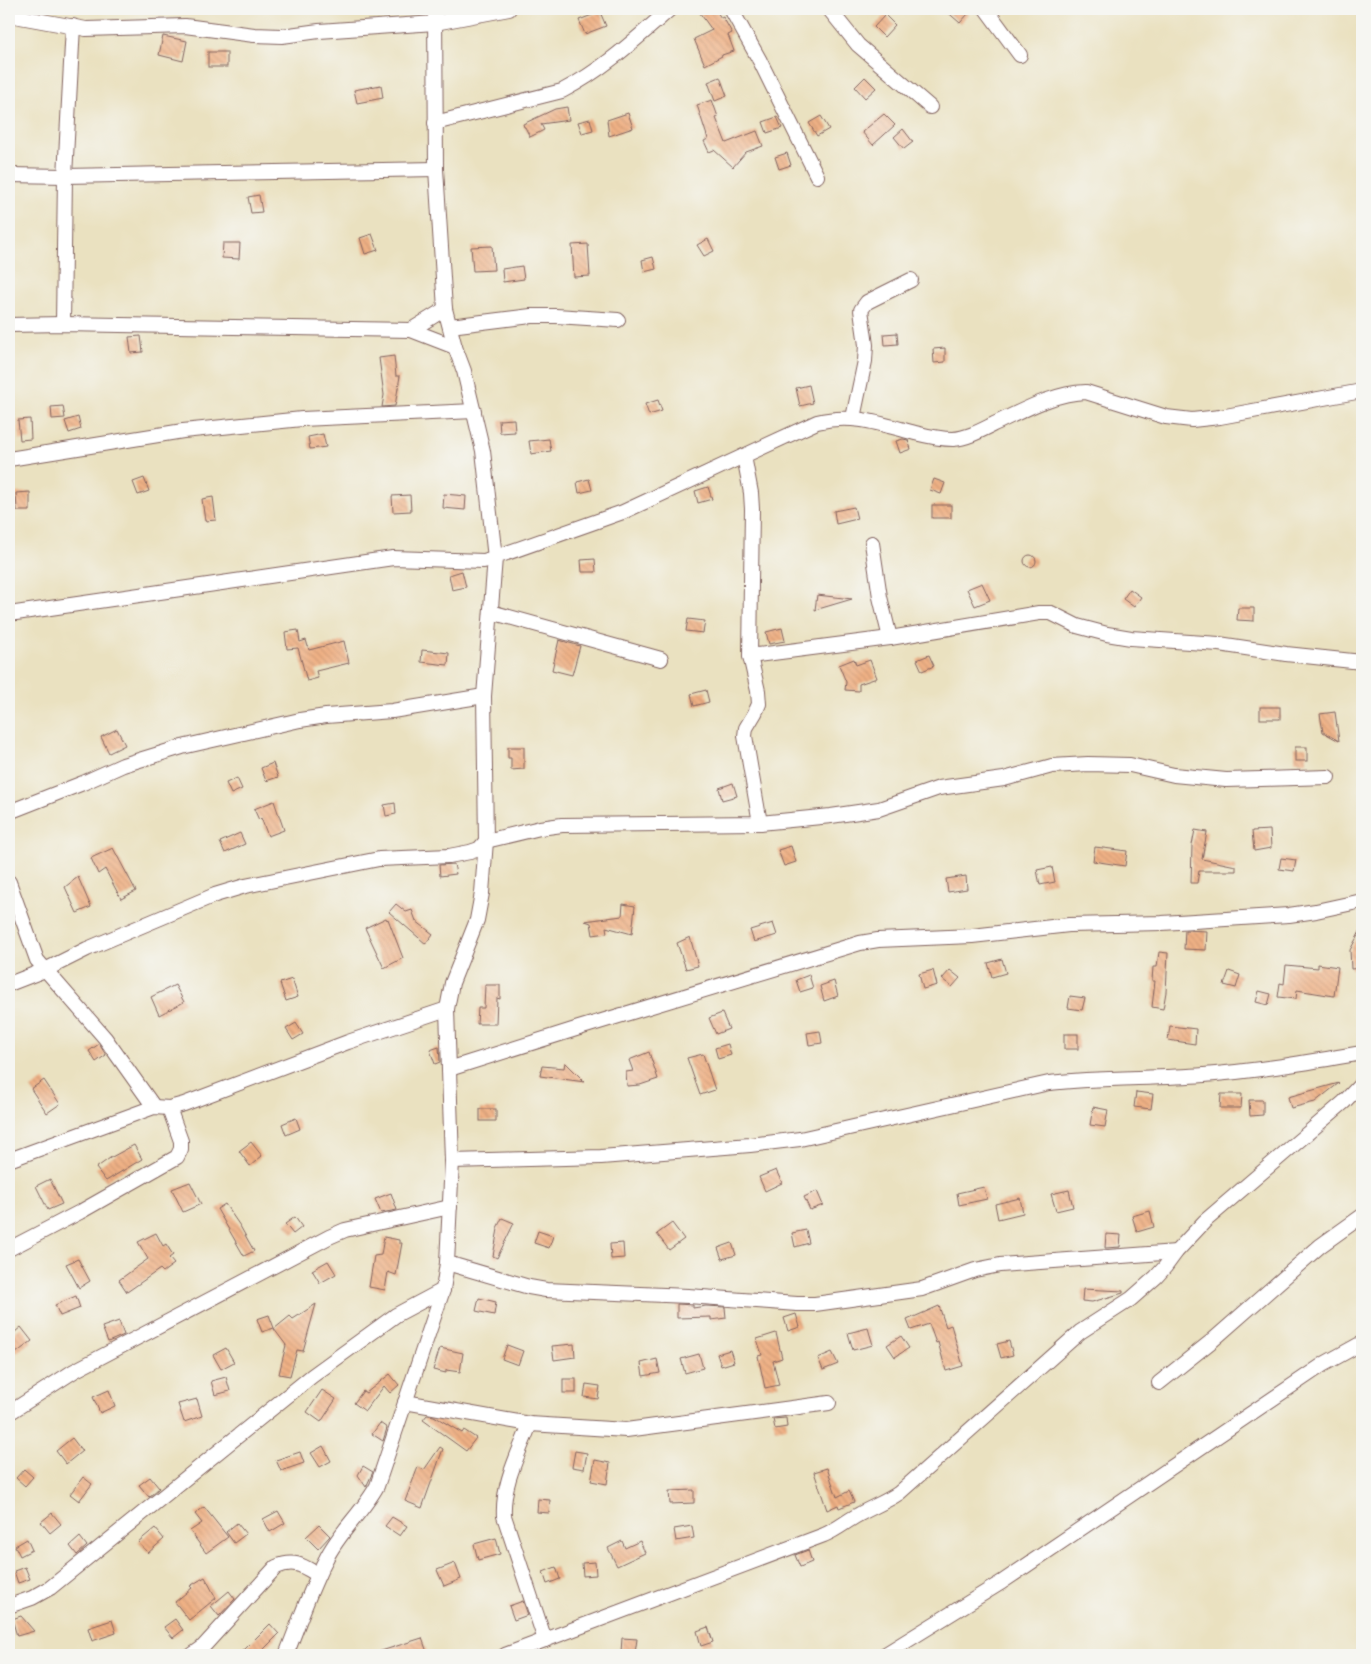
<svg xmlns="http://www.w3.org/2000/svg" width="1371" height="1664" font-family="'Patrick Hand',sans-serif">
	<style>
		.building { fill: url(#building-back-hatch) }
		.lines { fill: none; stroke-linecap: round; stroke-linejoin: round }
		.minor-casing { stroke: #82635f; stroke-width: 16 }
		.minor { stroke: #fff; stroke-width: 14 }
	</style>
	<defs>
		<pattern id="building-back-hatch" width="6" height="6" patternUnits="userSpaceOnUse" patternTransform="scale(1.25)"><rect width="6" height="6" fill="#efb185"/><path d="M-1 5l2 2M0 0l6 6M5-1l2 2" fill="none" stroke="#ce9873"/></pattern>
	</defs>
	<rect width="100%" height="100%" fill="#f6f6f2"/>
	<filter id="ink" filterUnits="userSpaceOnUse"><feTurbulence type="fractalNoise" baseFrequency=".02" numOctaves="2"/><feDisplacementMap in="SourceGraphic" scale="10" xChannelSelector="R" yChannelSelector="G"/><feConvolveMatrix kernelMatrix="1 2 1 2 8 2 1 2 1" color-interpolation-filters="sRGB"/></filter>
	<filter id="wash" filterUnits="userSpaceOnUse"><feTurbulence type="fractalNoise" baseFrequency=".0096" numOctaves="4" result="noise"/><feDisplacementMap in="SourceGraphic" scale="20" xChannelSelector="R" yChannelSelector="G"/><feGaussianBlur stdDeviation="1.12" result="paint"/><feColorMatrix in="noise" values="0 0 0 0 0 0 0 0 0 0 0 0 0 0 0 0 0 1.4 0 .05"/><feComposite in="paint" operator="in"/></filter>
	<g filter="url(#wash)">
		<rect width="100%" height="100%" fill="#eae1c0"/>
		<g id="blocks">
			<g class="building">
				<polygon points="697,9 715,9 721,18 723,17 732,33 728,35 734,51 722,55 722,56 705,65 694,39 712,30"/>
				<polygon points="944,9 962,9 968,14 960,23"/>
				<polygon points="600,12 606,26 585,34 579,20"/>
				<polygon points="885,15 895,25 884,37 874,27"/>
				<polygon points="163,36 187,41 183,61 159,55"/>
				<rect x="208" y="52" width="19" height="15"/>
				<polygon points="720,77 727,96 715,101 708,82"/>
				<polygon points="865,77 876,88 865,98 855,87"/>
				<polygon points="381,85 383,98 357,103 354,90"/>
				<polygon points="712,100 718,117 716,118 726,143 757,131 763,146 746,152 733,167 714,150 709,152 704,141 708,139 697,105"/>
				<polygon points="567,107 569,120 541,124 544,130 530,137 525,127 524,127 523,124 555,109"/>
				<polygon points="628,113 633,128 609,136 607,120"/>
				<polygon points="884,114 895,125 873,145 862,132"/>
				<polygon points="821,116 829,129 817,136 809,123"/>
				<polygon points="777,117 782,128 767,133 763,122"/>
				<polygon points="590,119 593,130 582,133 578,122"/>
				<polygon points="903,129 913,142 904,149 894,137"/>
				<polygon points="787,153 791,165 779,169 775,157"/>
				<polygon points="259,195 262,212 251,213 248,197"/>
				<polygon points="372,234 378,250 365,254 360,238"/>
				<polygon points="708,239 714,251 704,256 697,245"/>
				<polygon points="223,243 240,243 239,259 222,258"/>
				<polygon points="588,244 590,276 574,277 572,245"/>
				<polygon points="492,246 494,270 473,271 471,247"/>
				<polygon points="653,257 656,269 644,272 642,260"/>
				<polygon points="522,266 524,279 503,282 502,269"/>
				<polygon points="897,333 898,344 885,345 884,334"/>
				<polygon points="141,336 143,352 131,353 129,337"/>
				<polygon points="945,348 945,362 934,363 933,349"/>
				<polygon points="394,356 396,376 400,376 395,406 382,407 384,395 379,358"/>
				<polygon points="809,385 813,403 800,406 796,388"/>
				<polygon points="658,400 662,411 649,415 645,404"/>
				<polygon points="63,406 65,418 52,419 51,407"/>
				<polygon points="78,417 81,429 69,433 65,421"/>
				<polygon points="30,419 31,439 20,440 18,420"/>
				<polygon points="514,419 515,432 500,433 499,420"/>
				<polygon points="323,434 326,447 310,449 308,437"/>
				<polygon points="549,439 551,451 531,454 529,441"/>
				<polygon points="903,439 908,440 911,449 900,453 896,441"/>
				<polygon points="144,478 149,491 138,495 133,482"/>
				<polygon points="589,479 592,490 579,493 577,482"/>
				<polygon points="934,479 945,483 941,494 930,490"/>
				<polygon points="708,487 712,499 698,503 695,491"/>
				<polygon points="30,492 30,511 17,511 16,493"/>
				<polygon points="444,494 466,496 465,510 443,508"/>
				<polygon points="410,495 411,511 393,512 392,496"/>
				<polygon points="213,497 216,520 205,521 202,499"/>
				<rect x="932" y="505" width="19" height="13"/>
				<polygon points="854,507 857,519 836,524 834,511"/>
				<circle cx="1030" cy="561" r="6"/>
				<polygon points="595,559 596,572 582,572 581,560"/>
				<polygon points="462,571 466,587 452,590 449,575"/>
				<polygon points="982,583 990,600 975,606 967,589"/>
				<polygon points="1130,589 1141,597 1134,607 1123,599"/>
				<polygon points="817,595 852,599 815,610"/>
				<polygon points="1238,608 1254,608 1254,621 1237,620"/>
				<polygon points="688,619 705,621 703,633 686,631"/>
				<polygon points="782,628 785,641 769,644 766,632"/>
				<polygon points="298,630 300,642 306,640 309,650 344,641 349,663 316,671 318,678 307,681 298,648 287,649 285,632"/>
				<polygon points="559,640 580,646 572,675 552,670"/>
				<polygon points="422,650 449,653 448,665 421,662"/>
				<polygon points="929,655 934,666 922,671 917,660"/>
				<polygon points="854,659 856,665 870,660 877,678 859,684 859,691 845,690 846,682 839,665"/>
				<polygon points="706,690 709,702 694,706 691,694"/>
				<rect x="1260" y="707" width="20" height="12"/>
				<polygon points="1335,712 1339,741 1323,732 1320,714"/>
				<polygon points="117,729 125,745 109,753 101,737"/>
				<polygon points="508,747 524,747 524,769 511,770 511,758 508,758"/>
				<rect x="1295" y="747" width="12" height="14"/>
				<polygon points="273,763 278,777 266,781 261,768"/>
				<polygon points="237,778 242,789 231,794 226,783"/>
				<polygon points="733,783 737,796 722,800 719,788"/>
				<polygon points="274,801 284,830 268,836 261,818 259,820 254,809"/>
				<polygon points="395,803 396,814 386,816 384,805"/>
				<polygon points="1195,830 1207,832 1202,859 1236,866 1236,871 1199,871 1197,883 1191,883 1192,845"/>
				<polygon points="1270,830 1271,848 1254,851 1252,831"/>
				<polygon points="240,833 245,844 225,853 220,842"/>
				<polygon points="791,846 796,862 784,866 778,850"/>
				<polygon points="1095,847 1127,851 1125,866 1093,861"/>
				<polygon points="113,848 136,891 121,899 105,869 98,874 91,858"/>
				<polygon points="1281,858 1296,860 1294,871 1279,869"/>
				<polygon points="454,864 456,874 440,876 439,865"/>
				<polygon points="1052,867 1055,882 1040,885 1037,870"/>
				<polygon points="966,876 967,889 948,892 946,879"/>
				<polygon points="78,877 91,907 77,913 65,887"/>
				<polygon points="396,904 406,912 412,910 416,921 433,934 426,943 426,944 389,912"/>
				<polygon points="623,904 635,906 632,934 606,927 607,933 593,935 591,923 585,921 622,916"/>
				<polygon points="386,918 387,920 388,919 403,958 384,968 365,928"/>
				<polygon points="773,923 777,935 754,942 750,930"/>
				<polygon points="1362,928 1362,968 1351,969 1350,950"/>
				<polygon points="1185,930 1207,931 1206,950 1184,949"/>
				<polygon points="690,937 698,966 686,969 677,943"/>
				<polygon points="1159,952 1168,953 1166,992 1163,1009 1152,1007 1155,981 1152,981 1153,967 1157,967"/>
				<polygon points="1002,959 1006,973 992,977 988,963"/>
				<polygon points="1318,964 1338,967 1334,996 1297,990 1296,999 1278,997 1280,983 1284,984 1286,965 1318,968"/>
				<polygon points="933,970 937,985 923,989 919,974"/>
				<polygon points="950,970 960,978 952,987 942,979"/>
				<polygon points="1229,971 1240,975 1236,988 1224,985"/>
				<polygon points="809,975 813,988 800,992 796,980"/>
				<polygon points="292,979 298,997 286,1001 280,983"/>
				<polygon points="834,981 838,996 824,1001 820,986"/>
				<polygon points="175,985 184,1002 159,1015 151,997"/>
				<polygon points="485,985 500,985 500,999 497,998 496,1024 477,1024 478,1008 484,1008"/>
				<polygon points="1259,991 1271,994 1268,1005 1256,1002"/>
				<polygon points="1070,996 1085,998 1082,1010 1068,1008"/>
				<polygon points="722,1013 729,1029 716,1034 709,1018"/>
				<polygon points="296,1023 303,1034 293,1040 286,1029"/>
				<polygon points="1170,1026 1196,1029 1195,1044 1168,1040"/>
				<polygon points="820,1031 822,1043 809,1045 807,1033"/>
				<rect x="1064" y="1034" width="14" height="15"/>
				<polygon points="99,1044 106,1055 96,1062 89,1051"/>
				<polygon points="728,1044 731,1055 718,1059 715,1048"/>
				<polygon points="439,1047 440,1062 435,1064 430,1050"/>
				<polygon points="649,1052 658,1079 640,1085 627,1086 626,1072 633,1071 629,1060"/>
				<polygon points="703,1054 715,1090 700,1095 687,1058"/>
				<polygon points="565,1062 585,1082 540,1076 542,1066 564,1068"/>
				<polygon points="44,1080 60,1104 47,1113 31,1089"/>
				<polygon points="1339,1083 1315,1102 1291,1108 1288,1097"/>
				<polygon points="1136,1092 1153,1094 1151,1109 1134,1107"/>
				<polygon points="1221,1094 1242,1094 1241,1108 1220,1108"/>
				<polygon points="1249,1100 1263,1100 1263,1115 1250,1116"/>
				<polygon points="1093,1107 1108,1110 1105,1127 1090,1125"/>
				<rect x="480" y="1109" width="16" height="12"/>
				<polygon points="296,1118 300,1129 286,1135 282,1124"/>
				<polygon points="251,1142 262,1156 250,1166 239,1151"/>
				<polygon points="134,1145 142,1159 106,1181 96,1168 110,1158"/>
				<polygon points="776,1170 782,1183 765,1191 759,1177"/>
				<polygon points="50,1179 62,1204 48,1210 36,1186"/>
				<polygon points="190,1182 201,1204 183,1212 172,1189"/>
				<polygon points="984,1187 987,1199 959,1205 957,1193"/>
				<polygon points="1069,1190 1073,1207 1056,1211 1051,1194"/>
				<polygon points="817,1191 823,1205 810,1210 804,1197"/>
				<polygon points="391,1193 397,1210 381,1213 375,1199"/>
				<polygon points="1020,1198 1023,1213 998,1219 995,1204"/>
				<polygon points="225,1204 240,1226 254,1251 244,1256 217,1209"/>
				<polygon points="1150,1211 1154,1227 1137,1232 1132,1216"/>
				<polygon points="295,1217 302,1227 293,1234 285,1224"/>
				<polygon points="502,1218 514,1223 497,1258 493,1256 498,1229 497,1228"/>
				<polygon points="672,1223 684,1239 669,1250 657,1234"/>
				<polygon points="806,1230 809,1243 795,1247 792,1233"/>
				<polygon points="538,1231 553,1236 549,1248 534,1243"/>
				<polygon points="156,1233 163,1246 166,1244 173,1255 169,1258 174,1264 163,1272 160,1269 127,1292 119,1280 148,1259 138,1242"/>
				<polygon points="1106,1234 1121,1235 1120,1247 1105,1248"/>
				<polygon points="384,1237 399,1240 399,1243 402,1243 396,1275 388,1272 385,1290 369,1287 374,1256 381,1255"/>
				<polygon points="623,1243 624,1258 611,1259 610,1244"/>
				<polygon points="732,1243 736,1255 722,1259 718,1248"/>
				<polygon points="78,1259 90,1281 79,1288 66,1264"/>
				<polygon points="328,1261 336,1274 320,1283 312,1270"/>
				<polygon points="1083,1289 1123,1291 1123,1293 1092,1302 1082,1301"/>
				<polygon points="76,1296 80,1308 60,1316 55,1305"/>
				<polygon points="479,1298 496,1302 494,1315 476,1311"/>
				<polygon points="316,1304 303,1351 297,1350 290,1376 279,1374 286,1345 274,1329 290,1316 293,1319"/>
				<polygon points="677,1304 693,1305 693,1308 706,1306 725,1307 726,1318 711,1320 711,1317 677,1318"/>
				<polygon points="939,1306 946,1327 951,1325 963,1366 946,1371 938,1342 936,1343 929,1324 911,1330 907,1320"/>
				<polygon points="796,1314 800,1327 788,1331 784,1318"/>
				<polygon points="269,1315 274,1328 262,1332 257,1319"/>
				<polygon points="119,1321 124,1335 108,1342 102,1327"/>
				<polygon points="21,1327 32,1341 16,1353 9,1344 9,1337"/>
				<polygon points="868,1328 873,1345 853,1350 848,1333"/>
				<polygon points="776,1333 782,1358 773,1361 779,1385 765,1388 758,1356 762,1355 757,1339"/>
				<polygon points="901,1336 909,1348 895,1357 887,1345"/>
				<polygon points="1009,1341 1013,1355 1001,1358 997,1344"/>
				<polygon points="574,1344 575,1357 554,1360 552,1346"/>
				<polygon points="507,1345 523,1351 518,1365 502,1359"/>
				<polygon points="226,1348 234,1362 221,1369 213,1355"/>
				<polygon points="440,1348 463,1353 460,1372 446,1370 446,1373 433,1370"/>
				<polygon points="730,1350 734,1362 721,1366 717,1354"/>
				<polygon points="832,1352 838,1364 823,1370 818,1358"/>
				<polygon points="699,1354 703,1368 685,1373 681,1359"/>
				<polygon points="657,1359 660,1373 643,1376 641,1363"/>
				<polygon points="390,1374 399,1385 390,1393 384,1386 365,1411 354,1403 363,1391 366,1393"/>
				<polygon points="226,1377 230,1391 215,1395 211,1381"/>
				<rect x="563" y="1379" width="13" height="14"/>
				<polygon points="586,1384 600,1386 598,1399 584,1397"/>
				<polygon points="109,1390 115,1406 100,1413 93,1397"/>
				<polygon points="322,1390 336,1399 321,1422 307,1412"/>
				<polygon points="197,1399 202,1416 184,1422 178,1404"/>
				<polygon points="427,1415 434,1416 462,1433 464,1430 476,1438 466,1451 423,1420"/>
				<polygon points="786,1418 787,1427 775,1429 773,1419"/>
				<polygon points="380,1423 387,1428 383,1441 372,1434"/>
				<polygon points="72,1438 82,1451 66,1464 56,1451"/>
				<polygon points="323,1446 331,1461 320,1467 311,1453"/>
				<polygon points="440,1447 443,1449 422,1508 405,1501 418,1467 424,1470"/>
				<polygon points="575,1451 587,1453 584,1469 572,1467"/>
				<polygon points="300,1452 304,1463 281,1471 276,1460"/>
				<polygon points="595,1460 610,1463 607,1484 591,1481"/>
				<polygon points="363,1466 373,1472 366,1487 358,1475"/>
				<polygon points="827,1468 837,1497 849,1491 854,1502 839,1508 838,1505 827,1510 814,1472"/>
				<polygon points="24,1469 33,1477 25,1486 16,1478"/>
				<polygon points="83,1477 92,1484 79,1501 70,1494"/>
				<polygon points="150,1477 159,1488 149,1497 139,1485"/>
				<polygon points="694,1490 694,1503 670,1504 669,1491"/>
				<polygon points="538,1499 550,1500 549,1513 537,1512"/>
				<polygon points="204,1507 228,1537 206,1553 190,1531 202,1523 195,1514"/>
				<polygon points="278,1511 285,1523 270,1532 263,1519"/>
				<polygon points="52,1513 61,1524 50,1533 41,1522"/>
				<polygon points="392,1517 407,1526 400,1536 385,1526"/>
				<polygon points="237,1523 246,1534 234,1543 226,1532"/>
				<polygon points="319,1525 330,1536 318,1549 306,1537"/>
				<polygon points="692,1526 694,1538 676,1541 674,1529"/>
				<polygon points="155,1528 164,1539 148,1553 138,1542"/>
				<polygon points="80,1537 87,1546 77,1555 70,1546"/>
				<polygon points="496,1538 500,1554 478,1560 474,1544"/>
				<polygon points="27,1539 32,1550 20,1556 15,1546"/>
				<polygon points="622,1541 625,1548 640,1541 645,1553 617,1566 608,1548"/>
				<polygon points="808,1550 812,1562 800,1567 795,1555"/>
				<polygon points="595,1562 596,1575 583,1576 582,1563"/>
				<polygon points="455,1563 461,1579 444,1586 437,1570"/>
				<polygon points="25,1567 30,1579 18,1583 14,1571"/>
				<polygon points="556,1567 560,1579 547,1584 543,1572"/>
				<polygon points="205,1577 216,1598 189,1620 175,1602 192,1588 190,1586"/>
				<polygon points="229,1591 235,1599 219,1616 211,1606"/>
				<polygon points="523,1601 528,1615 514,1620 509,1606"/>
				<polygon points="21,1616 34,1631 17,1636 12,1619"/>
				<polygon points="175,1619 183,1630 173,1638 164,1627"/>
				<polygon points="112,1620 116,1633 92,1641 88,1628"/>
				<polygon points="270,1624 279,1634 258,1655 239,1655"/>
				<polygon points="708,1627 713,1642 701,1646 697,1631"/>
				<polygon points="422,1638 428,1655 375,1655 375,1653"/>
				<polygon points="622,1638 637,1639 635,1653 621,1652"/>
			</g>
		</g>
	</g>
	<g filter="url(#ink)">
		<use href="#blocks" fill-opacity="0" stroke="#82635f" stroke-width="1"/>
		<g class="lines">
			<defs>
				<g id="minor">
					<polyline points="435,9 436,169 445,309"/>
					<polyline points="731,9 760,61 817,176"/>
					<polyline points="829,9 858,45 930,107"/>
					<polyline points="986,9 1020,55"/>
					<polyline points="9,15 86,29 185,26 254,35 282,36 319,31 435,23 509,9"/>
					<path d="M435,123L562,91C603,70 636,39 670,9"/>
					<polyline points="9,175 65,176 436,169"/>
					<polyline points="63,324 65,176 73,26"/>
					<path d="M9,325L63,324L411,330L445,309L455,347L464,371L483,451L495,558L484,696L486,841L482,893L477,920L452,983L447,1009L452,1161L447,1263L443,1290L377,1486C363,1512 339,1532 326,1559C310,1589 299,1623 286,1655"/>
					<polyline points="450,326 531,316 556,316 618,320"/>
					<polyline points="411,330 455,347"/>
					<polyline points="853,418 865,361 866,345 861,310 867,302 911,280"/>
					<polyline points="744,456 751,493 752,509 750,656 758,691 759,704 755,713 746,728 745,736 760,823"/>
					<polyline points="9,459 183,431 302,419 474,411"/>
					<polyline points="872,543 880,597 890,638"/>
					<polyline points="491,612 661,659"/>
					<path d="M9,614L393,558L484,561L623,512L817,422C852,413 881,424 915,433C927,436 940,439 953,439C967,438 980,431 992,425C1022,411 1053,393 1086,392L1166,417L1192,420L1220,417L1362,391"/>
					<polyline points="750,656 890,638 1039,613 1051,613 1077,626 1107,634 1131,638 1219,644 1286,654 1362,662"/>
					<polyline points="9,812 83,783 123,765 182,747 300,720 326,716 392,711 484,696"/>
					<polyline points="9,882 37,960 105,1038 154,1107"/>
					<polyline points="9,984 45,970 87,949 215,895 245,886 379,859 449,856 470,852 479,849 486,841 540,828 562,825 760,823 831,816 879,809 939,788 1004,779 1052,766 1088,764 1130,765 1174,775 1226,780 1328,777"/>
					<polyline points="449,1069 579,1028 860,943 878,940 972,936 1069,925 1162,923 1289,915 1316,911 1362,901"/>
					<polyline points="9,1160 154,1107 169,1108 184,1104 348,1042 447,1009"/>
					<path d="M452,1161L601,1157L750,1145L800,1139L1049,1083C1101,1077 1153,1079 1204,1075C1257,1071 1310,1062 1362,1053"/>
					<polyline points="9,1249 80,1212 177,1157 181,1149 181,1141 169,1108"/>
					<polyline points="447,1263 529,1287 546,1290 688,1296 797,1304 815,1304 922,1289 975,1270 1000,1265 1176,1252"/>
					<polyline points="1159,1383 1213,1340 1320,1246 1362,1216"/>
					<polyline points="405,1402 530,1424 626,1430 829,1403"/>
					<polyline points="9,1413 74,1371 329,1237 345,1230 450,1207"/>
					<path d="M530,1424C519,1453 502,1484 504,1516L545,1640"/>
					<polyline points="9,1606 32,1598 50,1588 312,1376 396,1315 443,1290"/>
					<path d="M192,1655L202,1648L276,1567C295,1559 303,1566 318,1575"/>
					<path d="M505,1655L824,1535C838,1529 845,1522 858,1515C872,1507 886,1502 899,1493L1080,1332L1131,1299L1156,1277L1165,1267L1176,1252L1205,1221L1344,1102L1362,1083"/>
					<polyline points="884,1655 1002,1582 1324,1364 1362,1343"/>
				</g>
			</defs>
			<use href="#minor" class="minor-casing"/>
			<use href="#minor" class="minor"/>
		</g>
	</g>
	<rect width="1371" height="1664" fill="none" stroke="#f6f6f2" stroke-width="30"/>
</svg>
